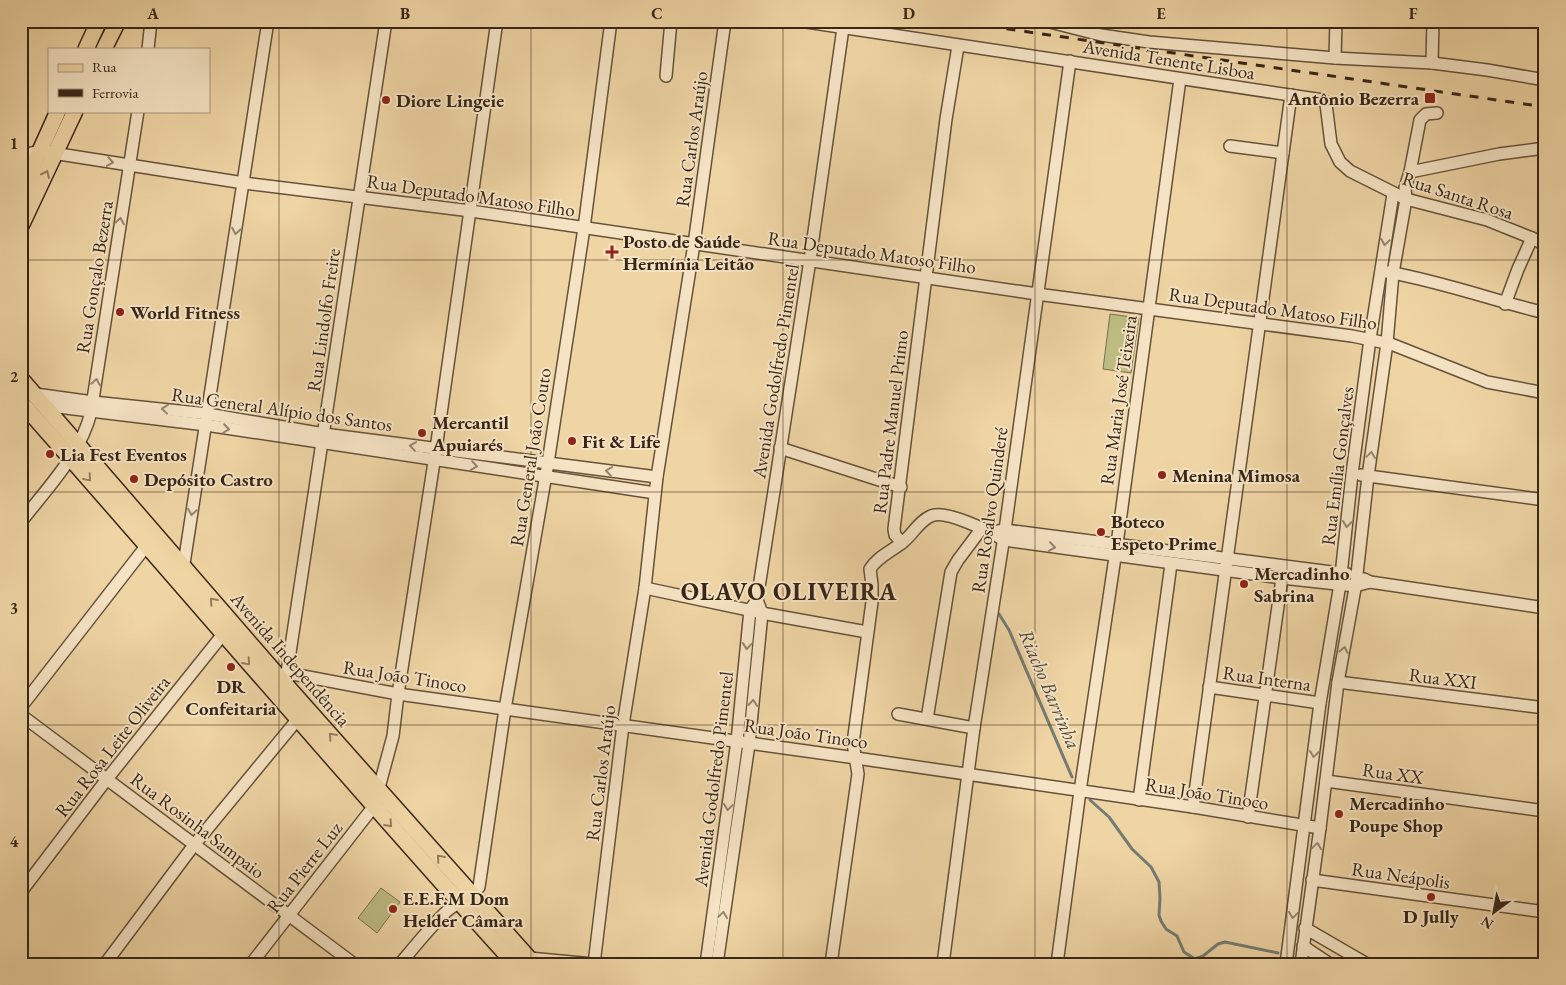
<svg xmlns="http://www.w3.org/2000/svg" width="1566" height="985" font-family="'EB Garamond',serif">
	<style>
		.green { fill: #bdbc83; stroke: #7a714d }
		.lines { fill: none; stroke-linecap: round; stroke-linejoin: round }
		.stream { stroke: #747c73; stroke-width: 3 }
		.minor-casing { stroke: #65523a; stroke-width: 14 }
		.major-casing { stroke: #372617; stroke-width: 18 }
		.minor { stroke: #f5e3c4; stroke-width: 11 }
		.major { stroke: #efd4a4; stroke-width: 15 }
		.rail { stroke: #372617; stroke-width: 3; stroke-dasharray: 9 9; stroke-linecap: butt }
		.oneway { stroke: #96846e }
		.oneway2 { stroke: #937d5e }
		.grid { fill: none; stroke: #372617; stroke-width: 1; stroke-opacity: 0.55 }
		.poi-dot { fill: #8f2418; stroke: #f5e3c4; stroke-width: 2 }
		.labels { text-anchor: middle; stroke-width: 4; stroke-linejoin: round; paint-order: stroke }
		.street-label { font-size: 19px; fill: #372617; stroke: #f5e3c4 }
		.poi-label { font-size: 19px; font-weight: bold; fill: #372617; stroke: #f5e3c4; text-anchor: start }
		.water-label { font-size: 20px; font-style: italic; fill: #504a3d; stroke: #f5e3c4 }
		.district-label { font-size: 24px; font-weight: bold; letter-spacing: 1px; fill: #372617; stroke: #f5e3c4 }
		.neatline { fill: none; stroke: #372617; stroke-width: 2 }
		.grid-label { font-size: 16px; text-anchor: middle; font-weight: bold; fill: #372617 }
	</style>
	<rect width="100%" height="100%" fill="#efd4a4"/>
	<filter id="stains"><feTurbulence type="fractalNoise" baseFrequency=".004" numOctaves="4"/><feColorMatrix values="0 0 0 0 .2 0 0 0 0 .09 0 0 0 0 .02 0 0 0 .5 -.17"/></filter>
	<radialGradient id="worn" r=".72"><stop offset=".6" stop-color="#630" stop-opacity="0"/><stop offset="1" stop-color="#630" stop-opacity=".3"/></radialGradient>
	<g class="green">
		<polygon points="1110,314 1139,318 1131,373 1103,369"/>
		<polygon points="381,888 400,902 377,933 358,918"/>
	</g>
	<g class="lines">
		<g class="stream">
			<polyline points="999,614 1009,630 1072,777"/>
			<polyline points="1090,800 1109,817 1132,849 1151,867 1159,882 1160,899 1159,915 1161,921 1166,929 1177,936 1184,952 1195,959 1203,956 1218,944 1225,942 1278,953"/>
			<polyline points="1311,960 1318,964"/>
		</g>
		<defs>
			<g id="minor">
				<polyline points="800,21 1323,100 1326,104 1331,144 1340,162 1350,171 1406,199 1487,220 1532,238 1545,245"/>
				<polyline points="1046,21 1101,35 1149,42 1335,58 1432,63 1487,70 1545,80"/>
				<polyline points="148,49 151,21"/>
				<polyline points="1335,58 1336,21"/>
				<polyline points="1432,63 1433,21"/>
				<polyline points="666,76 671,21"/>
				<polyline points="1230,146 1283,153"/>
				<polyline points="21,161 27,154 40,151 244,183 471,211 1037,294 1352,336 1391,344 1487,382 1545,393"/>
				<polyline points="1410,172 1499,154 1545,148"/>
				<path d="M1387,272C1440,281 1492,300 1545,313"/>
				<polyline points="1505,304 1518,269 1532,238"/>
				<polyline points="21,392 93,402 208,414 324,434 657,477"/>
				<polyline points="41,405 206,425 655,493"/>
				<polyline points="780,448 901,487"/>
				<polyline points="1361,475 1545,500"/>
				<path d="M21,522C47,488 81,454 91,412L138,111"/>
				<polyline points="998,531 1005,530 1347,574"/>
				<polyline points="902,543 895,535 894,529 946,119 958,46"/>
				<polyline points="183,570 268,21"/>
				<polyline points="1364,579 1370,582 1545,608"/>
				<polyline points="645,588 767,614 867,632"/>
				<polyline points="287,673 398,694 856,758 1193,807 1320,828"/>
				<polyline points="286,679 386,21"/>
				<polyline points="1338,682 1545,708"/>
				<polyline points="1209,687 1320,703"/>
				<polyline points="21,707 147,545 153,541"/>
				<polyline points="898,714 974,728"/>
				<polyline points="21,715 354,964"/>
				<polyline points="927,719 951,572 958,560 982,528"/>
				<polyline points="1326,781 1545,811"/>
				<polyline points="1139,800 1171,564"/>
				<polyline points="1193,807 1291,95"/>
				<polyline points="1248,817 1282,578"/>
				<polyline points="1312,880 1545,912"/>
				<polyline points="21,892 107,779 228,628"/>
				<polyline points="1305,928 1367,964"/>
				<polyline points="1303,946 1330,964"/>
				<polyline points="527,961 529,958 593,964"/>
				<polyline points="105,964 194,845 297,720"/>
				<polyline points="251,964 374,806 393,736 398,694 436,449 497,21"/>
				<path d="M400,964C415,946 430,927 447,911C457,902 472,898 479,887L505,709L548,463L584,228L611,21"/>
				<polyline points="594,964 623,725 645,588 657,477 694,244 725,21"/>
				<polyline points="706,964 737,741 750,610 757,600"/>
				<polyline points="717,964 749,744 762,613 757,600 810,260 843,28"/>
				<path d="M831,964L858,774L853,743L872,602V585L870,569C877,557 892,551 903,542C913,534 919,521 931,516C945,509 991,532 1004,540L1282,578L1355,586L1370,582"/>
				<polyline points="943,964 974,728 1005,530 1070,61"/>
				<polyline points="1057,964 1080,791 1117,544 1180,79"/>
				<polyline points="1286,964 1320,703 1340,584 1352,474 1370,339 1393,194"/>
				<polyline points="1301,964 1320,828 1338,682 1356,583 1368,476 1387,343 1393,273 1406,199 1405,188 1410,172 1420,120 1426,114 1437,113"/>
			</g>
			<g id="major">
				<polyline points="86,49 99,21"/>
				<polyline points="104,49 118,21"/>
				<polyline points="21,193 58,111"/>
				<polyline points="21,226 75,111"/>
				<polyline points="21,379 285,684 534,964"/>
				<path d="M21,402C186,589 347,779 515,964"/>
			</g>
		</defs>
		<use href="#minor" class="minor-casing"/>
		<use href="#major" class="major-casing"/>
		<use href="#minor" class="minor"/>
		<use href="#major" class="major"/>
		<polyline class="rail" points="953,21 1545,107"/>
	</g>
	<defs><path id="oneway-chevron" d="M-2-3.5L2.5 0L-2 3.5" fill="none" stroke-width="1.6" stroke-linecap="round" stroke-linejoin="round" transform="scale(1.25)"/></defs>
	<g class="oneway">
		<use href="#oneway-chevron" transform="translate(110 162) rotate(9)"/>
		<use href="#oneway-chevron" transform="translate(120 221) rotate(-81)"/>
		<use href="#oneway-chevron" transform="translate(236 231) rotate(99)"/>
		<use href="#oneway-chevron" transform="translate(1385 242) rotate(99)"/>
		<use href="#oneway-chevron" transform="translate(96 382) rotate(-81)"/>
		<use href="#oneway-chevron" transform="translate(165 409) rotate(-174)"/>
		<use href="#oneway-chevron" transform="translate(226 429) rotate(9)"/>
		<use href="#oneway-chevron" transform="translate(413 446) rotate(-172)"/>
		<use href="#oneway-chevron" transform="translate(1371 455) rotate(-82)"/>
		<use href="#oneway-chevron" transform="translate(474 466) rotate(9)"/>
		<use href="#oneway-chevron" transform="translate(609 471) rotate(-172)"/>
		<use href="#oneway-chevron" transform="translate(192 512) rotate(99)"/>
		<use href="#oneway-chevron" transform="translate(1347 524) rotate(96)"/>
		<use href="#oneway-chevron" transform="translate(1052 547) rotate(8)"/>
		<use href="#oneway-chevron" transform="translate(747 646) rotate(95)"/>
		<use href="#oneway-chevron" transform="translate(1344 650) rotate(-80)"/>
		<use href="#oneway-chevron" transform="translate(753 703) rotate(-84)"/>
		<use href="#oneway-chevron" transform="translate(1314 754) rotate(97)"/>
		<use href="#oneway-chevron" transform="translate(728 807) rotate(98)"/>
		<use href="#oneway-chevron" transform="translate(1317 846) rotate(-82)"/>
		<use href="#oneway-chevron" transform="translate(723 915) rotate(-82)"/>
		<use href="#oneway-chevron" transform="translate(1293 915) rotate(98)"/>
	</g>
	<g class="oneway2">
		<use href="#oneway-chevron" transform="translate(46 174) rotate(-65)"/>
		<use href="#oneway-chevron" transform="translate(88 478) rotate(49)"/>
		<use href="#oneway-chevron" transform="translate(213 601) rotate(-131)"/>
		<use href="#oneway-chevron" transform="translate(247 662) rotate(49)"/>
		<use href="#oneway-chevron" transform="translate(332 736) rotate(-132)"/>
		<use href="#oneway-chevron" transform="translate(389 824) rotate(48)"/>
		<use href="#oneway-chevron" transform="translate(440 858) rotate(-131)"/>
	</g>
	<path class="grid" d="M279,21V964M531,21V964M783,21V964M1035,21V964M1287,21V964M21,260H1545M21,492H1545M21,725H1545"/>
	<g class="poi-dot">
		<rect x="1424" y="92" width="12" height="12" rx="2.5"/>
		<circle cx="386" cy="100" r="5"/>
		<path d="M609.5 244.5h5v5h5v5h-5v5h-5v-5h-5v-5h5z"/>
		<circle cx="120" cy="312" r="5"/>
		<circle cx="422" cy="433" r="5"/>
		<circle cx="572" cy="441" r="5"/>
		<circle cx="50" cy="454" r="5"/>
		<circle cx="1162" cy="475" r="5"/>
		<circle cx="134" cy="479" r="5"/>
		<circle cx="1101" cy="532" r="5"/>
		<circle cx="1244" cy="584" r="5"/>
		<circle cx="231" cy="667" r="5"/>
		<circle cx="1339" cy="814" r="5"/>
		<circle cx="1431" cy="897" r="5"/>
		<circle cx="393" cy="909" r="5"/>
	</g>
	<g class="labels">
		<g class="street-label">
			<text transform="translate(1169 59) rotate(9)" y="7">Avenida Tenente Lisboa</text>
			<text transform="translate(691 139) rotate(-82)" y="7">Rua Carlos Araújo</text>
			<text transform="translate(471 195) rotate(8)" y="7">Rua Deputado Matoso Filho</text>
			<text transform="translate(1458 195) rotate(18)" y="7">Rua Santa Rosa</text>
			<text transform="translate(872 252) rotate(8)" y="7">Rua Deputado Matoso Filho</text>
			<text transform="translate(94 277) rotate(-81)" y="7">Rua Gonçalo Bezerra</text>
			<text transform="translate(1273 308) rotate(8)" y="7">Rua Deputado Matoso Filho</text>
			<text transform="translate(323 320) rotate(-82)" y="7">Rua Lindolfo Freire</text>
			<text transform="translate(775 371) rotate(-81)" y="7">Avenida Godolfredo Pimentel</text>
			<text transform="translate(1118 400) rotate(-82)" y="7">Rua Maria José Teixeira</text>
			<text transform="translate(282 409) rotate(8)" y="7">Rua General Alípio dos Santos</text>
			<text transform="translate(890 422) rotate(-83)" y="7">Rua Padre Manuel Primo</text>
			<text transform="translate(530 457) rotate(-81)" y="7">Rua General João Couto</text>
			<text transform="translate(1337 466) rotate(-83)" y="7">Rua Emília Gonçalves</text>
			<text transform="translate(989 510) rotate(-82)" y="7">Rua Rosalvo Quinderé</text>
			<text transform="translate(291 659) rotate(49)" y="7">Avenida Independência</text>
			<text transform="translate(405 676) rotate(9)" y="7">Rua João Tinoco</text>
			<text transform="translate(1267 678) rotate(8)" y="7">Rua Interna</text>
			<text transform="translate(1443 678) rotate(7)" y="7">Rua XXI</text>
			<text transform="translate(806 733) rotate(8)" y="7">Rua João Tinoco</text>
			<text transform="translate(112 746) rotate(-52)" y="7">Rua Rosa Leite Oliveira</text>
			<text transform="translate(600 773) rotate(-83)" y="7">Rua Carlos Araújo</text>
			<text transform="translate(1393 773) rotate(8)" y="7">Rua XX</text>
			<text transform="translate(713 779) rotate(-83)" y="7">Avenida Godolfredo Pimentel</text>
			<text transform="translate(1207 793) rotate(9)" y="7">Rua João Tinoco</text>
			<text transform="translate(198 825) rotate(37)" y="7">Rua Rosinha Sampaio</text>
			<text transform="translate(304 867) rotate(-52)" y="7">Rua Pierre Luz</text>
			<text transform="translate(1401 875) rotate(8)" y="7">Rua Neápolis</text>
		</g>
		<g class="poi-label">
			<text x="1419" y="105" text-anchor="end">Antônio Bezerra</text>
			<text x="396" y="107">Diore Lingeie</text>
			<text x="623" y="248">Posto de Saúde<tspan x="623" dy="22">Hermínia Leitão</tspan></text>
			<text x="130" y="319">World Fitness</text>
			<text x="432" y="429">Mercantil<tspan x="432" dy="22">Apuiarés</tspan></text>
			<text x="582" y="448">Fit &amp; Life</text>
			<text x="60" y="461">Lia Fest Eventos</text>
			<text x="1172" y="482">Menina Mimosa</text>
			<text x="144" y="486">Depósito Castro</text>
			<text x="1111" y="528">Boteco<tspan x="1111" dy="22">Espeto Prime</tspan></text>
			<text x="1254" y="580">Mercadinho<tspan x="1254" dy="22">Sabrina</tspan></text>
			<text x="231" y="693" text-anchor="middle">DR<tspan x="231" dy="22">Confeitaria</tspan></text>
			<text x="1349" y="810">Mercadinho<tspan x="1349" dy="22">Poupe Shop</tspan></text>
			<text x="403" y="905">E.E.F.M Dom<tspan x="403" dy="22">Helder Câmara</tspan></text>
			<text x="1431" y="923" text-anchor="middle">D Jully</text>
		</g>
		<g class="water-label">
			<text transform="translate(1050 689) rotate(67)" y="7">Riacho Barrinha</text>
		</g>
		<g class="district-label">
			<text x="789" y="600">OLAVO OLIVEIRA</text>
		</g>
	</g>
	<rect width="1566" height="985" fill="none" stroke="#efd4a4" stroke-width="55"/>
	<rect x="48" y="48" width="162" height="65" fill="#f5e3c4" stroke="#a9977f"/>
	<rect x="58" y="64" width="25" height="8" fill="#efd4a4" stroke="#a9977f"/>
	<text x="92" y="72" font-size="15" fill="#372617">Rua</text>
	<rect x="58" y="89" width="25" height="8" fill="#372617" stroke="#a9977f"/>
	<text x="92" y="98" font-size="15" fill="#372617">Ferrovia</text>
	<g transform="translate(1494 912) rotate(212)" stroke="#f5e3c4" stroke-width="4" paint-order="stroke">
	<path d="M0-4L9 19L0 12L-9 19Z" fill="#372617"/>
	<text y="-8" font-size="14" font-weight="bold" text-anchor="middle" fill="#372617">N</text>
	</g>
	<rect x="28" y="28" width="1510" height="930" class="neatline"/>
	<g class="grid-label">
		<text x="153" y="19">A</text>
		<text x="405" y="19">B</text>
		<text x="657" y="19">C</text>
		<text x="909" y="19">D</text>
		<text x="1161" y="19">E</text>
		<text x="1413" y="19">F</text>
		<text x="14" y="149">1</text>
		<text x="14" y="382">2</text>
		<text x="14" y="614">3</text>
		<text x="14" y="847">4</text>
	</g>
	<rect width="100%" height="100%" filter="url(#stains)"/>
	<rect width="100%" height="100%" fill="url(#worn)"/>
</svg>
